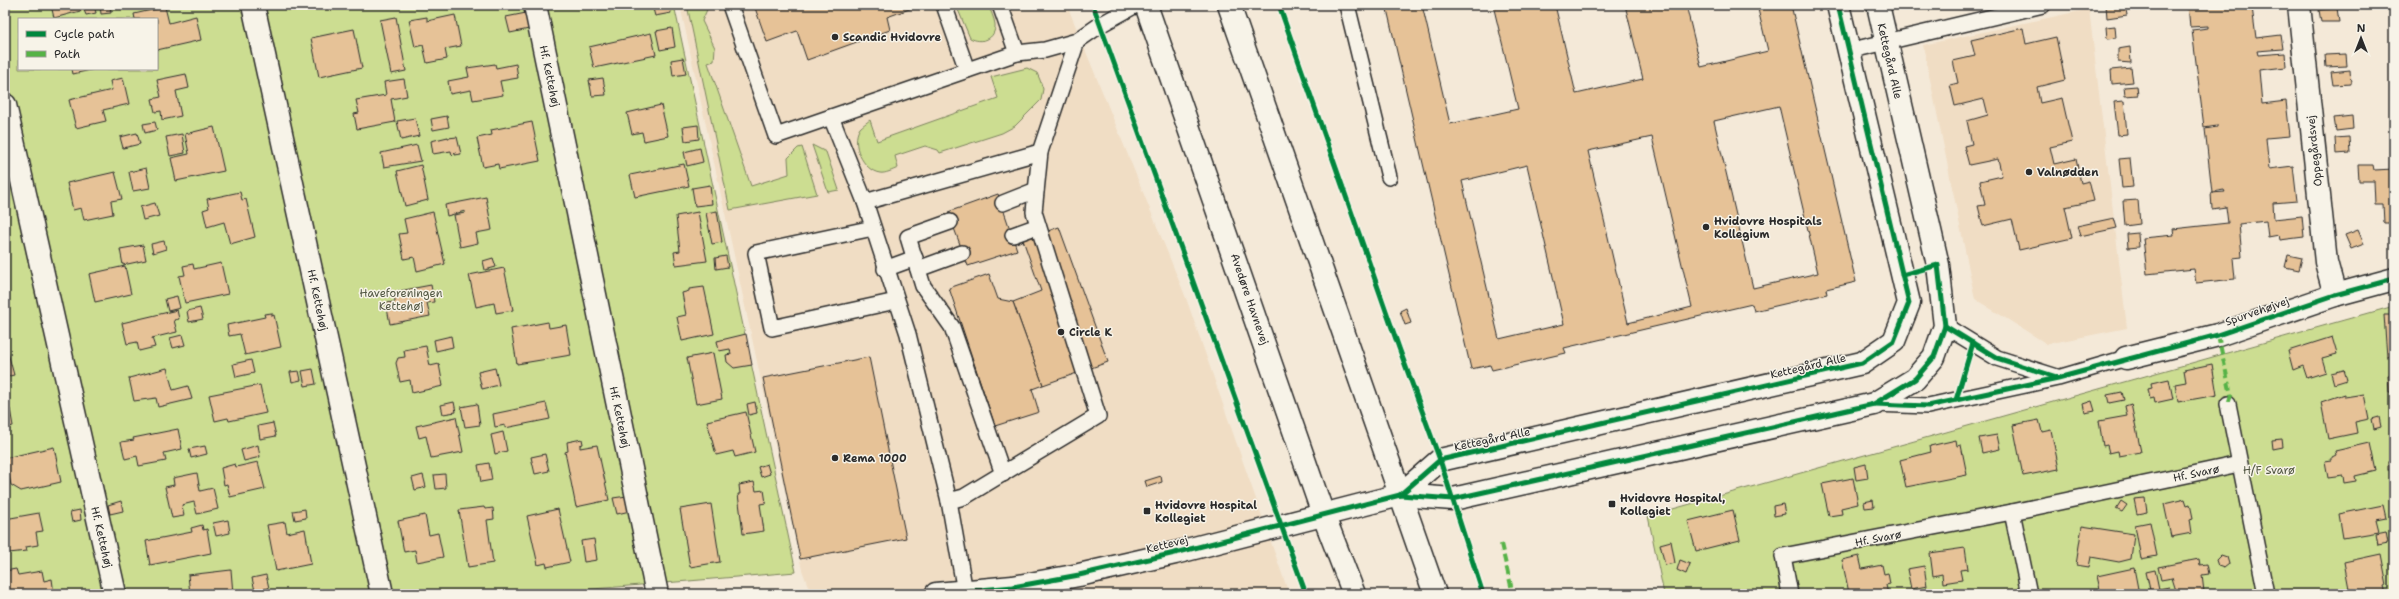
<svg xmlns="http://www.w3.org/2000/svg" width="2399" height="599" font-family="'Shantell Sans',sans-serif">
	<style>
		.built { fill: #f0ddc4 }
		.green { fill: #ccdd91; stroke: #7c845e; fill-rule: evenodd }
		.building { fill: #e6c297; stroke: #2b2b2b; fill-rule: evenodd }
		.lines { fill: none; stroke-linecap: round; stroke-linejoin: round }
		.lane-casing { stroke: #2b2b2b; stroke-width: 18 }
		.street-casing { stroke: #2b2b2b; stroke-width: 25 }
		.secondary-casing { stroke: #2b2b2b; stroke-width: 25 }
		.lane { stroke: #f7f3e8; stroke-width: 15 }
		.street { stroke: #f7f3e8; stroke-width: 22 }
		.secondary { stroke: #f7f3e8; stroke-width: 22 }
		.quiet { stroke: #56b246; stroke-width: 4; stroke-dasharray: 8 4; stroke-linecap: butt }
		.cycleway-casing { stroke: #f7f3e8; stroke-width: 8 }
		.cycleway { stroke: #00873e; stroke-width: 5 }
		.poi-dot { fill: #2b2b2b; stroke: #f7f3e8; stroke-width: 1.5 }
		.labels { text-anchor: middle; stroke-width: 3; stroke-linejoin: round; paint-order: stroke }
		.poi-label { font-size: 11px; font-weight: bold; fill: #2b2b2b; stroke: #f7f3e8; text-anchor: start }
		.street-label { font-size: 11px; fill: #2b2b2b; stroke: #f7f3e8 }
		.park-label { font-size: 11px; fill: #535844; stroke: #f7f3e8 }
	</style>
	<rect width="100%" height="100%" fill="#f4e9d8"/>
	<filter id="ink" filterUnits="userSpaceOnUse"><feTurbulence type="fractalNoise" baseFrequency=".025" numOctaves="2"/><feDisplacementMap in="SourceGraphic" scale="8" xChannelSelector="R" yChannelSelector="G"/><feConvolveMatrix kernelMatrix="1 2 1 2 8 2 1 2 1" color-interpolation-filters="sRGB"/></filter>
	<g filter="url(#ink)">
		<g class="built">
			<polygon points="680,5 1067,5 1186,298 1289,594 811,594 802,570"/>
			<polygon points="2089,9 2127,328 2047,344 1975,299 1923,45"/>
		</g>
		<g class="green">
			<path d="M5,5H674L796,572L533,594H5ZM19,19H157V69H19Z"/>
			<polygon points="687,5 709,5 702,21 715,48 714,61 708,63 751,186 789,174 788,158 798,148 802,147 817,194 730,210"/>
			<path d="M956,5H988C991,11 994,18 995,24C996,40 981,44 970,38Z"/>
			<path d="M1027,68L1037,73L1040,80L1043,89L1041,100L1015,126L1002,133L940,153L938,150L925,146L895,156L898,168C893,170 885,174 880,173C863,171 850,143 860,128C863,125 866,123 870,120L877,141L998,98L991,77Z"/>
			<polygon points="812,145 826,152 839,190 828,192"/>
			<polygon points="2394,306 2394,594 1664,594 1648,516"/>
		</g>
		<g class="building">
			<polygon points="51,5 94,5 96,13 86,15 84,10 54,18"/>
			<polygon points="100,5 110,5 111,13 101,14"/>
			<polygon points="652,5 669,5 671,13 655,16"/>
			<polygon points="754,5 914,5 915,7 887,17 890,30 807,60 797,31 767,42"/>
			<path d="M1386,5H1422L1450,124L1518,109L1493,5H1555L1576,94L1643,79L1625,5H1686L1701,67L1768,51L1757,5H1791L1856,282L1826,289L1827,294L1754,311L1752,304L1564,348L1566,353L1492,370L1490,365L1471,369ZM1779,106L1818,273L1753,288L1714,121ZM1652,137L1692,307L1628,323L1588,151ZM1527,165L1564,324L1499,339L1462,181Z"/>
			<polygon points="2106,5 2125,5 2127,15 2107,18"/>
			<polygon points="2188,5 2271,5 2252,7 2256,38 2281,35 2283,49 2257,51 2258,55 2285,53 2286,67 2259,70 2262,104 2286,101 2290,136 2266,138 2269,169 2293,166 2297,201 2273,203 2274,219 2302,216 2304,237 2280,240 2279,235 2268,237 2266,221 2239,224 2242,257 2233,258 2235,279 2196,283 2194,269 2147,274 2143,238 2174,235 2173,229 2228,223 2226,207 2212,209 2211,193 2225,192 2224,190 2212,192 2205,129 2217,127 2217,125 2204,127 2192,30 2208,28 2208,26 2190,27"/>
			<polygon points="165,7 169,23 196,16 201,40 157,50 157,19 135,19 134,14"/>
			<polygon points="2337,8 2339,22 2321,22 2319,10"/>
			<polygon points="526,13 529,29 510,33 506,17"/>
			<polygon points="455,15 461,46 445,49 447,59 427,63 423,45 415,47 409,20 427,17 427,21"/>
			<polygon points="396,17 406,71 391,74 380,20"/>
			<polygon points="2115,26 2116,38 2107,39 2106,27"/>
			<polygon points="672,28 675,47 660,50 656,31"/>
			<polygon points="2023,28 2026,44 2056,37 2065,80 2037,87 2040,103 2062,98 2072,142 2050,147 2054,164 2076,159 2081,183 2089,181 2094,201 2065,207 2072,238 2019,250 2012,219 1983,226 1978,206 1985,205 1980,181 2002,176 1998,159 1969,165 1964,146 1972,144 1967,121 1988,115 1984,99 1955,106 1950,85 1958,83 1953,61 1975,56 1971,40"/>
			<polygon points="354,29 362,68 319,77 311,38"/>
			<polygon points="651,33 656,55 594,68 589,47"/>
			<polygon points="2130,47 2131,63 2118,62 2118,49"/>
			<polygon points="2346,54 2347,66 2326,67 2325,55"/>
			<polygon points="683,58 686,74 673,76 671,60"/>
			<polygon points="495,64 496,68 516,64 518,78 500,81 503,95 473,100 471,90 450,94 448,81 469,77 467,68"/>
			<polygon points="2131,68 2133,82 2112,84 2111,70"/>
			<polygon points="72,69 95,69 73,74"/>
			<polygon points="2350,70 2351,84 2333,85 2331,72"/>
			<polygon points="186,74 189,88 176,91 181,116 162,120 161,111 155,112 152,99 161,97 157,80"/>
			<polygon points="123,78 129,104 103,110 106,121 76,128 69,100 112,90 110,81"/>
			<polygon points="603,78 606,95 592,96 589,80"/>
			<polygon points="404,79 407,96 391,99 395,122 357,129 354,114 359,113 356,100 386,95 384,82"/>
			<polygon points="2137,86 2138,95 2125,96 2124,87"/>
			<polygon points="2124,101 2127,134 2118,135 2114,102"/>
			<polygon points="661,105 668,136 644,141 642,132 632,134 627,113"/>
			<polygon points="447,116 449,127 433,130 431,119"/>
			<polygon points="2352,116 2353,129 2336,131 2334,118"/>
			<polygon points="415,118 419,136 401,140 397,121"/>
			<polygon points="155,122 157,130 145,133 143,124"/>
			<polygon points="532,122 540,161 499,169 498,164 483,167 477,138 492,135 491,130"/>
			<polygon points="698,125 699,139 685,141 683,127"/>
			<polygon points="214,127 224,171 176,181 171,158 189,154 185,134"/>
			<polygon points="137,133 140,144 123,148 120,137"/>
			<polygon points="182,134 185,153 170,156 166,137"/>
			<polygon points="448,137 448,138 457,137 461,154 455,155 455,152 452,155 451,151 433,154 431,141"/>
			<polygon points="2349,137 2350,153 2336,154 2335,138"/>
			<polygon points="417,145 421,161 384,167 381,153"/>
			<polygon points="700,148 703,162 687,166 684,152"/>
			<polygon points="2130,158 2133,187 2122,188 2119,159"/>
			<polygon points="684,164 689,186 635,197 630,175"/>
			<polygon points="421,165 428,200 405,206 397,171"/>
			<polygon points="2358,165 2373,165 2374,170 2394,169 2394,223 2384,223 2383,204 2375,204 2374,181 2359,181"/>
			<polygon points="146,168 150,188 133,191 129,172"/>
			<polygon points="115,172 122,199 111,201 113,214 84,220 81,208 73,210 67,183"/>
			<polygon points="710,185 712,204 695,206 692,188"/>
			<polygon points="240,192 242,200 246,199 255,237 230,244 224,222 207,227 203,210 209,208 207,199"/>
			<polygon points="998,194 1017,250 968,266 948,212"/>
			<polygon points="486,197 492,230 476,233 478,243 460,247 454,215 465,213 465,211 447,216 445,205"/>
			<polygon points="2138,200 2140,224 2125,226 2123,201"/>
			<polygon points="155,203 159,216 143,220 140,207"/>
			<polygon points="717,211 722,242 712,244 706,213"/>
			<polygon points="433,212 445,264 417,271 414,257 404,259 399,234 407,233 404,219"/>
			<polygon points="698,212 707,261 676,265 674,252 680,251 676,216"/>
			<polygon points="2114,218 2117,228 2080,236 2077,226"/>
			<polygon points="1059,227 1108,362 1043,385 1013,302 1041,291 1023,240"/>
			<polygon points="2358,230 2364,244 2351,249 2345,235"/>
			<polygon points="2138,233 2139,247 2128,248 2127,234"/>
			<polygon points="164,241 166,249 153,253 151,244"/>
			<polygon points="143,245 146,260 123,265 120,249"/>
			<polygon points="2288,255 2302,258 2299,270 2285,267"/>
			<polygon points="726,256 728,267 716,269 715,258"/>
			<polygon points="493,258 496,267 485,270 483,261"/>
			<polygon points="221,263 228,294 185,303 179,276 185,275 183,266 193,264 194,269"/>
			<polygon points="125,266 131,294 95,302 89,274"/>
			<polygon points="504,268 513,310 496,313 494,303 476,307 469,275"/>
			<polygon points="989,274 998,299 1013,302 1043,385 1032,389 1039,412 995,426 949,288"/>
			<polygon points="431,285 434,302 427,303 430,316 390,324 386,303 395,302 394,292"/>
			<polygon points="704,287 714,334 682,341 677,317 686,315 682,293 689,291 689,289"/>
			<polygon points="177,296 180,308 168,311 165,299"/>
			<polygon points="200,308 203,319 189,322 187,311"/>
			<polygon points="1406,308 1411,323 1405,325 1400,311"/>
			<polygon points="177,310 179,319 174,320 177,332 152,338 155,347 139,351 137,342 127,344 122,323"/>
			<polygon points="272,313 272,316 274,315 281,347 245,355 240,334 229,336 227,325 265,317 264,314"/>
			<polygon points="2384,315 2394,315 2394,356 2387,357"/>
			<polygon points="548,322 549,328 566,325 571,355 517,364 511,329"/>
			<polygon points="746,334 752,365 734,368 727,362 726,355 731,354 730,349 719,351 717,341"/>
			<polygon points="182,335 185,345 173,348 170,338"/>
			<polygon points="451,336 453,347 436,351 434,340"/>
			<polygon points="2332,337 2337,354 2322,358 2326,372 2307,378 2303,366 2293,370 2288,351"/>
			<polygon points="5,342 14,375 5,377"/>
			<polygon points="426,346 430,366 439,364 443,386 412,393 410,380 400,382 396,363 398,358 405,357 404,350"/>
			<polygon points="713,353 722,399 696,404 687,358"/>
			<polygon points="869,357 906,538 800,559 763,378"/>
			<polygon points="251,360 254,373 236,377 233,364"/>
			<polygon points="2212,364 2217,395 2178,402 2175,384 2186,382 2184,370"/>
			<polygon points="167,368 173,390 188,386 192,399 158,407 156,398 134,401 129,378"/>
			<polygon points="495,368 499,385 482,389 478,372"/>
			<polygon points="313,369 316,384 305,386 302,371"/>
			<polygon points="2344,370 2347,380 2334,384 2331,373"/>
			<polygon points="299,371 301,380 292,382 290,372"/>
			<polygon points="2388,375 2394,375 2394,392 2389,392"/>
			<polygon points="2169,379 2173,399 2155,403 2154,398 2150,399 2148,389 2152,388 2151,383"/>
			<polygon points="260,385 266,413 229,421 228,418 215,421 209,395"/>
			<polygon points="2122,392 2124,400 2109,403 2107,395"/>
			<polygon points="2345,394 2345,397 2364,394 2369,419 2355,422 2357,433 2328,439 2321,402"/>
			<polygon points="2092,401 2095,411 2085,413 2083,404"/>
			<polygon points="454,402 456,412 443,414 441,405"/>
			<polygon points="755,402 757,413 749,415 747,404"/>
			<polygon points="546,403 550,419 505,428 505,425 495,427 493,414"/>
			<polygon points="477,404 480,425 465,427 461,407"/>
			<polygon points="2131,404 2141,452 2119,456 2118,451 2109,453 2107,445 2103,446 2099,421 2127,416 2125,406"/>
			<polygon points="10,409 13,426 5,428 5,410"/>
			<polygon points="746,412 755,452 735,457 733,451 716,455 707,421"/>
			<polygon points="456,417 463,452 431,458 426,436 419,438 416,426"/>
			<polygon points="2379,417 2381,427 2374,429 2372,419"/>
			<polygon points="2039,420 2042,432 2051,430 2059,469 2023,476 2013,425"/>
			<polygon points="273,423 276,436 260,439 258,426"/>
			<polygon points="178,429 182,449 164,453 166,461 139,466 137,456 125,459 121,442 134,440 133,438"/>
			<polygon points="503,432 507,451 495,454 491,435"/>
			<polygon points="1997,435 2000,449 1982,453 1979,438"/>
			<polygon points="582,439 583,444 580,445 580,448 597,445 609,500 576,507 565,452 568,451 567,442"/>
			<polygon points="2282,439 2283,447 2273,449 2272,440"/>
			<polygon points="1956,440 1957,446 1961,445 1967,475 1906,487 1900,460 1931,452 1930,446"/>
			<polygon points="2370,443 2376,471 2355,476 2356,481 2344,483 2343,476 2328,478 2325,461 2332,460 2332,457 2336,455 2335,451"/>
			<polygon points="258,445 260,457 244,461 241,450"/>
			<polygon points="205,446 207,454 191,458 189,449"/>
			<polygon points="54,447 61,482 21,491 11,485 5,458"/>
			<polygon points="545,454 549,471 535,474 531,457"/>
			<rect x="2388" y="461" width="6" height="9"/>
			<polygon points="258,462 265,489 230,497 227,484 224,485 221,468 235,464 236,467"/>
			<polygon points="489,463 492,480 481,482 478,465"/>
			<polygon points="767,464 770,474 761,477 758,467"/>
			<polygon points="1866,464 1868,478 1856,480 1854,467"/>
			<polygon points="197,473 200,491 213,488 218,509 197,514 194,502 182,505 184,516 172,518 165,487 174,485 173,478"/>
			<polygon points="445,474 446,488 436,489 434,475"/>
			<polygon points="423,475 426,487 415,490 412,478"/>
			<polygon points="1161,476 1162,482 1147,487 1145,481"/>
			<polygon points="1853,478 1858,504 1841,508 1842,514 1829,516 1822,484"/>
			<polygon points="754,482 756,491 764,490 766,503 760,504 764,531 743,534 738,494 740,494 739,485"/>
			<polygon points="627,496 630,511 617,514 613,498"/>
			<polygon points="2145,498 2147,512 2137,514 2134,499"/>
			<polygon points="2185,499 2187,505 2190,504 2193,518 2190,519 2192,533 2171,537 2164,504"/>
			<polygon points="1873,500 1874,507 1865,508 1864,502"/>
			<polygon points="121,501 123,511 110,514 108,505"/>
			<polygon points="2121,501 2127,505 2122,512 2116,509"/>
			<polygon points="711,504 720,562 690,567 680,509"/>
			<polygon points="1783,504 1785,514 1774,516 1773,506"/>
			<polygon points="2383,505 2386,518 2376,520 2379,532 2343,538 2339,514"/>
			<polygon points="484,507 485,509 493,508 494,519 487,520 493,563 468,567 459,510"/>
			<polygon points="305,509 306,518 295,520 293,511"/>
			<polygon points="558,509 570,562 547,567 546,563 538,565 527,516"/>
			<polygon points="80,510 81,520 72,522 70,512"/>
			<polygon points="1733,510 1740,540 1696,551 1688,521"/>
			<polygon points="39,513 43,531 36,532 38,545 26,547 27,551 9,553 8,544 5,545 5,519"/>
			<polygon points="425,515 429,535 438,533 443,557 417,562 415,550 404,552 398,521"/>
			<polygon points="228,520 230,533 216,536 213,523"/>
			<polygon points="285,522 287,533 305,529 311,564 276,571 267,525"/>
			<polygon points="2150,522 2157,556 2141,559 2135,525"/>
			<polygon points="202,525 203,530 207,529 211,553 150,565 146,541 192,532 191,528"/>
			<polygon points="2082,526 2134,534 2131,559 2119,562 2091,557 2089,567 2076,565"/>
			<polygon points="2386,532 2388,543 2378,545 2376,534"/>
			<polygon points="594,539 597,560 584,562 581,541"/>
			<polygon points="1671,541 1675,563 1665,565 1660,544"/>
			<polygon points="1965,548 1968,569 1960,570 1962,580 1943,583 1942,574 1933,576 1930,553"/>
			<polygon points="2381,554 2387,585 2384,586 2386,594 2350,594 2344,562"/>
			<polygon points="2221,555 2227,557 2229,564 2224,568 2218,566 2216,560"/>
			<polygon points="1859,556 1862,569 1882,565 1884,574 1888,573 1890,584 1886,585 1888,594 1849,593 1842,560"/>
			<polygon points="2199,559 2200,565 2207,564 2209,574 2202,575 2204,592 2177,594 2172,578 2161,580 2158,567"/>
			<polygon points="1680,560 1690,564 1686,574 1677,570"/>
			<polygon points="1924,566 1927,586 1911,589 1907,569"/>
			<polygon points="2134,568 2139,594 2101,594 2097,576"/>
			<polygon points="16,569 18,575 42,571 44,581 52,579 54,594 9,594 8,585 5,586 5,571"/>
			<polygon points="231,570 233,594 190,594 188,575"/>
			<polygon points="2155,570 2159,589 2169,587 2171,594 2151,594 2146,572"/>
			<polygon points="266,575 269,588 255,591 252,578"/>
		</g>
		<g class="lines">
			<defs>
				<g id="lane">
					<polyline points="730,5 776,136 831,117"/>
					<polyline points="944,5 967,70"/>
					<polyline points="1000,5 1017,53 1045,50 1077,41 1100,25 1136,5"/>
					<polyline points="1347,5 1389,177"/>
					<polyline points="1848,51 2043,5"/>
					<polyline points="865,202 1040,152"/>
					<polyline points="1003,203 1036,190"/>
					<polyline points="950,222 908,237 923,286 952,327 1003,474"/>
					<polyline points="873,228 756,253 772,328 896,301"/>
					<polyline points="1013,235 1038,226"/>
					<polyline points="885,269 915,258"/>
					<polyline points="918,269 962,253"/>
					<polyline points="1945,326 1997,358 2057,377"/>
					<polyline points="1874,404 1928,406 2058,378 2126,358"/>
					<polyline points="2228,404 2266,594"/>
					<polyline points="949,501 964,497 1098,416 1034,212 1040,152 1077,41"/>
					<polyline points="2012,512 2029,594"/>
					<polyline points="965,592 949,501 908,334 865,202 831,117 1017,53"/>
					<polyline points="1790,594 1783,556 2012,512 2239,464"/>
				</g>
				<g id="street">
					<polyline points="253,5 382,594"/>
					<polyline points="535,5 657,594"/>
					<polyline points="2299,5 2326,262 2335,295"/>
					<polyline points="5,105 115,594"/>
					<polyline points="2126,358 2218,335 2335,295 2394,279"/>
				</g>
				<g id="secondary">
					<polyline points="1146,5 1323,514 1354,594"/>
					<polyline points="1229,5 1435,594"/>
					<polyline points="1400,495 1440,460 1862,363 1894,341 1909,303 1838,5"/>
					<polyline points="936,594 1013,587 1079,575 1175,553 1400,495 1453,499 1874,404 1915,379 1934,357 1945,326 1938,265 1878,5"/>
				</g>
			</defs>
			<use href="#lane" class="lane-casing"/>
			<use href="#street" class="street-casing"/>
			<use href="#secondary" class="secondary-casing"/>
			<use href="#lane" class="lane"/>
			<use href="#street" class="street"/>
			<use href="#secondary" class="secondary"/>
			<g class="quiet">
				<polyline points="2218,335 2231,395 2228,404"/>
				<polyline points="1501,544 1513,594"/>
			</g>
			<defs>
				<g id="cycleway">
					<polyline points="1093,5 1306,594"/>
					<polyline points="1279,5 1399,348 1440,460 1483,594"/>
					<polyline points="1945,326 1997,358 2056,377"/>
					<polyline points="1956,400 1973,343"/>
					<polyline points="1874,404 1928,406 2058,378 2218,335 2335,295 2394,279"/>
					<polyline points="1400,495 1440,460 1862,363 1894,341 1909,303 1838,5"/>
					<polyline points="936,594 1013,587 1079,575 1175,553 1400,495 1453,499 1874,404 1915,379 1934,357 1945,326 1938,265 1902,275"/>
				</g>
			</defs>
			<use href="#cycleway" class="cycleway-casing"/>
			<use href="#cycleway" class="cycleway"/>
		</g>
	</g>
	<g class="poi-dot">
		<circle cx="835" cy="37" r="4"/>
		<circle cx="2029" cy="172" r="4"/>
		<circle cx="1706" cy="227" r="4"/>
		<circle cx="1061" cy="332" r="4"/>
		<circle cx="835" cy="458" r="4"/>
		<rect x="1608" y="500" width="8" height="8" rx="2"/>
		<rect x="1143" y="507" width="8" height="8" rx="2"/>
	</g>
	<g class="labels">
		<g class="poi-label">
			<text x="843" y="41">Scandic Hvidovre</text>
			<text x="2037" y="176">Valnødden</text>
			<text x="1714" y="225">Hvidovre Hospitals<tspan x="1714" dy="13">Kollegium</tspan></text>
			<text x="1069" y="336">Circle K</text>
			<text x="843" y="462">Rema 1000</text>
			<text x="1620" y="502">Hvidovre Hospital,<tspan x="1620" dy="13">Kollegiet</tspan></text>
			<text x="1155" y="509">Hvidovre Hospital<tspan x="1155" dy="13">Kollegiet</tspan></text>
		</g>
		<g class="street-label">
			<text transform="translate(1890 61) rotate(77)" y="4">Kettegård Alle</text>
			<text transform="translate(550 76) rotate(78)" y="4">Hf. Kettehøj</text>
			<text transform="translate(2314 151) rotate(-96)" y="4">Oppegårdsvej</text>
			<text transform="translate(1250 299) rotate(71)" y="4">Avedøre Havnevej</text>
			<text transform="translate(318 300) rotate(78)" y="4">Hf. Kettehøj</text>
			<text transform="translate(2257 311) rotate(-19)" y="4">Spurvehøjvej</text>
			<text transform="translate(1808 366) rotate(-13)" y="4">Kettegård Alle</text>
			<text transform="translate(620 417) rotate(78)" y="4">Hf. Kettehøj</text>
			<text transform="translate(1492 439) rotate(-12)" y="4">Kettegård Alle</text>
			<text transform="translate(2196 473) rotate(-12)" y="4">Hf. Svarø</text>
			<text transform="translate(102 537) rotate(77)" y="4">Hf. Kettehøj</text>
			<text transform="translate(1878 538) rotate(-11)" y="4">Hf. Svarø</text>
			<text transform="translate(1167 544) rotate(-14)" y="4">Kettevej</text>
		</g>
		<g class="park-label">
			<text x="401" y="297">Haveforeningen<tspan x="401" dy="13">Kettehøj</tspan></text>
			<text x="2269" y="474">H/F Svarø</text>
		</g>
	</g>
	<rect width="2399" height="599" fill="none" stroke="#f7f3e8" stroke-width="20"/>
	<rect x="10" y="10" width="2379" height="579" fill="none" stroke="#2b2b2b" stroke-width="1.5" filter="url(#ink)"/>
	<rect x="18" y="18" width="140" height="52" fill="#f7f3e8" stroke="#a5a39c"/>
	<rect x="26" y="31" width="20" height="6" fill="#00873e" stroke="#a5a39c"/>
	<text x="54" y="38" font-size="12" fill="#2b2b2b">Cycle path</text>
	<rect x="26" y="51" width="20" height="6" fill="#56b246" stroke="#a5a39c"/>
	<text x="54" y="58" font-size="12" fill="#2b2b2b">Path</text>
	<g transform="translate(2361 38)" stroke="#f7f3e8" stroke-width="3" paint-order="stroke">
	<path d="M0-3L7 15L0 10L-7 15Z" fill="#2b2b2b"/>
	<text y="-6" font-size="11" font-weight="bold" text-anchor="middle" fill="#2b2b2b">N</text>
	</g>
</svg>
